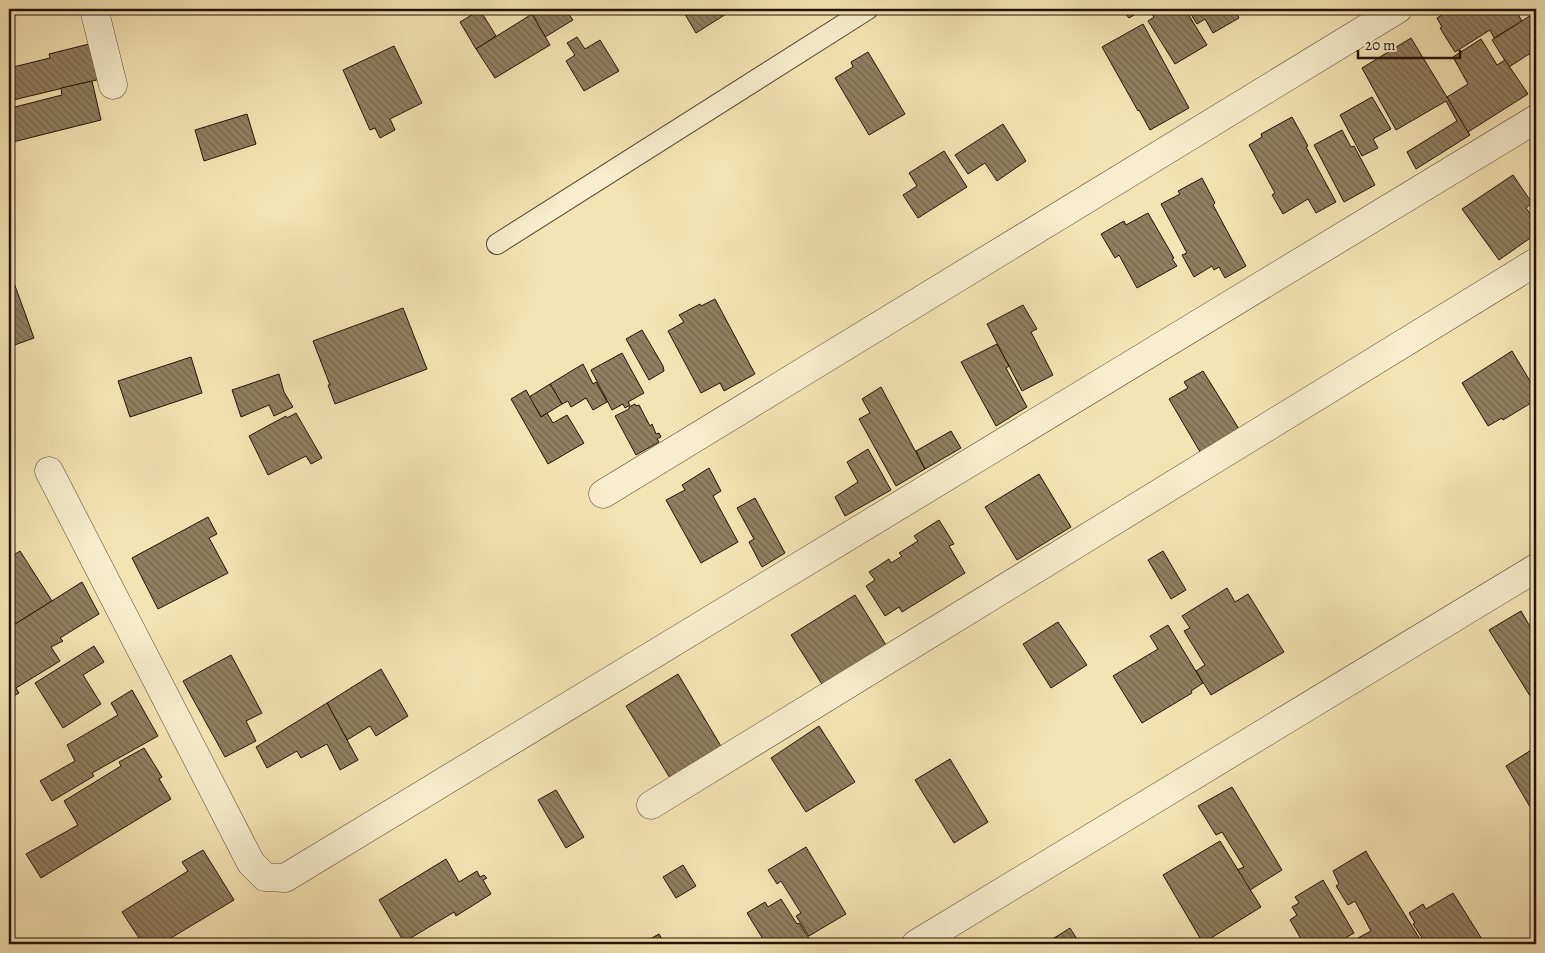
<svg xmlns="http://www.w3.org/2000/svg" width="1545" height="953" font-family="Alegreya,serif">
	<style>
		.building { fill: url(#building-back-hatch); stroke: #241208 }
		.lines { fill: none; stroke-linecap: round; stroke-linejoin: round }
		.lane-casing { stroke: #584633; stroke-width: 22 }
		.street-casing { stroke: #584633; stroke-width: 29 }
		.lane { stroke: #f8edce; stroke-width: 20 }
		.street { stroke: #f8edce; stroke-width: 28 }
	</style>
	<defs>
		<pattern id="building-back-hatch" width="6" height="6" patternUnits="userSpaceOnUse" patternTransform="scale(1.25)"><rect width="6" height="6" fill="#917f61"/><path d="M-1 5l2 2M0 0l6 6M5-1l2 2" fill="none" stroke="#76674e"/></pattern>
	</defs>
	<rect width="100%" height="100%" fill="#f5e4b3"/>
	<filter id="stains"><feTurbulence type="fractalNoise" baseFrequency=".004" numOctaves="4"/><feColorMatrix values="0 0 0 0 .2 0 0 0 0 .09 0 0 0 0 .02 0 0 0 .5 -.17"/></filter>
	<radialGradient id="worn" r=".72"><stop offset=".6" stop-color="#630" stop-opacity="0"/><stop offset="1" stop-color="#630" stop-opacity=".3"/></radialGradient>
	<g class="building">
		<polygon points="534,9 565,9 573,20 545,37 532,14"/>
		<polygon points="595,9 604,9 596,14"/>
		<polygon points="682,9 734,9 696,33"/>
		<polygon points="1122,9 1144,9 1129,18"/>
		<polygon points="1148,9 1185,9 1207,45 1175,64 1148,21 1154,17"/>
		<polygon points="1197,9 1234,9 1239,18 1213,33 1205,19 1197,24 1190,13"/>
		<polygon points="1451,9 1515,9 1522,21 1494,38 1490,30 1455,52 1440,28 1442,27 1437,18"/>
		<polygon points="480,10 496,36 476,49 460,22"/>
		<polygon points="1536,12 1536,65 1529,54 1509,67 1492,40"/>
		<polygon points="532,14 550,45 495,78 476,49"/>
		<polygon points="1143,24 1189,108 1150,130 1139,110 1138,111 1102,47"/>
		<polygon points="577,37 585,49 600,40 619,71 584,91 566,61 575,55 567,43"/>
		<polygon points="1411,38 1470,135 1416,169 1407,152 1457,121 1446,101 1396,130 1362,68"/>
		<polygon points="1481,39 1497,65 1505,60 1528,94 1468,132 1447,97 1468,84 1453,57"/>
		<polygon points="97,42 105,78 9,101 9,68 50,58 49,54"/>
		<polygon points="394,46 422,103 390,119 395,130 380,138 375,128 370,130 343,70"/>
		<polygon points="868,52 905,114 869,135 835,78 853,67 851,62"/>
		<polygon points="92,81 101,120 9,143 9,112 11,111 11,108 62,95 61,88"/>
		<polygon points="1372,97 1391,129 1373,139 1378,148 1362,156 1340,115"/>
		<polygon points="247,114 256,144 204,161 195,130"/>
		<polygon points="1292,117 1308,146 1306,147 1336,202 1316,213 1308,199 1283,214 1272,195 1275,193 1249,145 1262,137 1261,134"/>
		<polygon points="1003,124 1026,161 997,181 985,163 968,174 955,155"/>
		<polygon points="1342,130 1351,147 1354,146 1375,185 1344,202 1314,145"/>
		<polygon points="944,151 967,187 918,218 903,195 917,186 909,173"/>
		<polygon points="1513,175 1532,203 1526,208 1536,222 1536,234 1499,260 1462,209"/>
		<polygon points="1202,178 1215,203 1213,205 1246,266 1225,278 1219,267 1214,270 1212,266 1194,277 1182,255 1187,253 1161,204 1180,194 1178,191"/>
		<polygon points="1148,213 1174,258 1172,259 1177,266 1137,288 1119,255 1115,258 1101,234 1124,221 1126,225"/>
		<polygon points="14,283 34,338 9,347 9,285"/>
		<polygon points="715,299 755,374 724,391 720,383 701,393 668,331 684,322 679,315 700,304 701,306"/>
		<polygon points="1023,305 1037,329 1031,332 1053,375 1022,391 987,324"/>
		<polygon points="403,308 427,369 335,404 328,385 330,385 313,341"/>
		<polygon points="642,330 663,366 664,371 649,380 626,339"/>
		<polygon points="997,344 1009,366 1006,368 1027,407 996,426 961,362"/>
		<polygon points="1512,351 1536,391 1536,400 1503,420 1502,418 1488,426 1462,383"/>
		<polygon points="622,353 644,393 628,402 630,405 625,408 623,404 612,410 591,370"/>
		<polygon points="191,357 202,393 130,417 118,381"/>
		<polygon points="583,364 593,384 596,382 607,402 593,410 586,398 571,407 568,401 562,404 550,384"/>
		<polygon points="1203,371 1239,429 1203,457 1169,399 1188,388 1184,382"/>
		<polygon points="279,374 284,392 293,407 274,416 269,405 241,417 232,390"/>
		<polygon points="550,384 562,404 541,417 529,397"/>
		<polygon points="881,387 925,469 896,486 859,419 870,413 862,399"/>
		<polygon points="526,390 541,417 547,413 553,423 567,415 584,443 548,464 511,399"/>
		<polygon points="635,404 636,406 639,405 650,426 652,424 656,434 659,433 661,437 657,439 659,442 636,455 615,416 629,409 629,407"/>
		<polygon points="296,413 322,458 311,464 306,456 268,475 249,436 286,416 287,418"/>
		<polygon points="951,431 961,448 925,469 916,451"/>
		<polygon points="868,449 891,490 845,516 835,497 858,482 847,462"/>
		<polygon points="709,468 721,491 713,496 738,542 701,563 666,500 685,490 682,485"/>
		<polygon points="1039,474 1071,527 1017,560 985,507"/>
		<polygon points="755,498 785,553 762,567 749,542 754,539 737,508"/>
		<polygon points="208,517 217,534 209,538 228,573 158,609 132,558"/>
		<polygon points="939,520 954,544 949,546 965,573 902,612 899,607 885,616 866,586 875,580 869,572 889,559 891,563 902,556 899,553 918,541 914,536"/>
		<polygon points="20,551 52,601 9,628 9,558"/>
		<polygon points="1163,551 1186,590 1171,599 1148,560"/>
		<polygon points="82,582 99,614 60,638 63,641 51,647 60,661 16,688 19,693 9,699 9,628"/>
		<polygon points="1227,588 1235,602 1248,594 1284,652 1211,695 1196,671 1205,665 1184,631 1190,628 1182,616"/>
		<polygon points="855,595 889,650 825,689 791,635"/>
		<polygon points="1536,601 1536,612 1532,604"/>
		<polygon points="1521,611 1536,637 1535,704 1489,630"/>
		<polygon points="1058,622 1087,665 1051,688 1023,644"/>
		<polygon points="1168,625 1203,683 1191,691 1192,693 1142,723 1113,676 1158,649 1150,636"/>
		<polygon points="94,646 104,662 83,675 101,704 63,728 35,683"/>
		<polygon points="231,655 262,713 246,721 256,741 225,757 183,681"/>
		<polygon points="381,669 408,716 376,736 370,726 347,740 327,703"/>
		<polygon points="678,674 722,748 670,778 626,706"/>
		<polygon points="132,690 158,736 92,773 94,776 52,801 40,781 75,761 67,745 118,715 111,703"/>
		<polygon points="327,703 358,760 340,770 327,744 301,758 297,751 267,768 256,747"/>
		<polygon points="819,726 855,782 806,812 771,758"/>
		<polygon points="1536,747 1536,817 1506,766"/>
		<polygon points="144,748 162,777 159,779 171,799 41,878 26,854 78,825 64,801 121,766 119,762"/>
		<polygon points="950,759 988,822 954,843 915,780"/>
		<polygon points="1232,787 1282,870 1250,890 1237,870 1244,867 1222,832 1216,835 1198,806"/>
		<polygon points="556,790 584,837 566,848 538,800"/>
		<polygon points="1220,841 1261,907 1203,943 1163,875"/>
		<polygon points="806,847 846,914 809,936 796,916 801,913 781,881 777,884 768,870"/>
		<polygon points="203,850 234,900 161,944 143,944 122,912 188,871 182,862"/>
		<polygon points="1366,851 1369,857 1423,944 1361,944 1358,938 1371,931 1355,901 1348,905 1336,886 1339,884 1333,871"/>
		<polygon points="446,859 459,882 477,871 480,877 484,875 487,878 483,880 491,894 456,916 454,912 404,942 379,900"/>
		<polygon points="683,865 696,886 676,898 663,877"/>
		<polygon points="1323,880 1354,933 1335,944 1304,944 1290,920 1297,915 1292,907 1299,903 1295,897"/>
		<polygon points="1453,893 1485,944 1426,944 1413,924 1415,923 1409,913 1423,904 1426,909"/>
		<polygon points="781,899 797,924 799,923 813,944 766,944 747,913 765,902 768,907"/>
		<polygon points="1070,928 1080,944 1044,944 1059,935"/>
		<polygon points="659,934 665,944 641,944"/>
		<polygon points="81,938 85,944 71,944"/>
	</g>
	<g class="lines">
		<defs>
			<polyline id="lane" points="497,244 868,9"/>
			<g id="street">
				<polyline points="94,9 113,85"/>
				<polyline points="49,471 251,863 265,877 285,878 1536,119"/>
				<polyline points="603,494 1398,9"/>
				<polyline points="651,805 1536,262"/>
				<polyline points="916,944 1536,568"/>
			</g>
		</defs>
		<use href="#lane" class="lane-casing"/>
		<use href="#street" class="street-casing"/>
		<use href="#lane" class="lane"/>
		<use href="#street" class="street"/>
	</g>
	<rect width="1545" height="953" fill="none" stroke="#f5e4b3" stroke-width="30"/>
	<rect x="10" y="10" width="1525" height="933" fill="none" stroke="#241208" stroke-width="2.5"/>
	<rect x="15" y="15" width="1515" height="923" fill="none" stroke="#241208"/>
	<path d="M1358 50v8h102v-8" fill="none" stroke="#241208" stroke-width="2.5"/>
	<text x="1365" y="50" font-size="15" fill="#241208" stroke="#f8edce" stroke-width="4" paint-order="stroke">20 m</text>
	<rect width="100%" height="100%" filter="url(#stains)"/>
	<rect width="100%" height="100%" fill="url(#worn)"/>
</svg>
